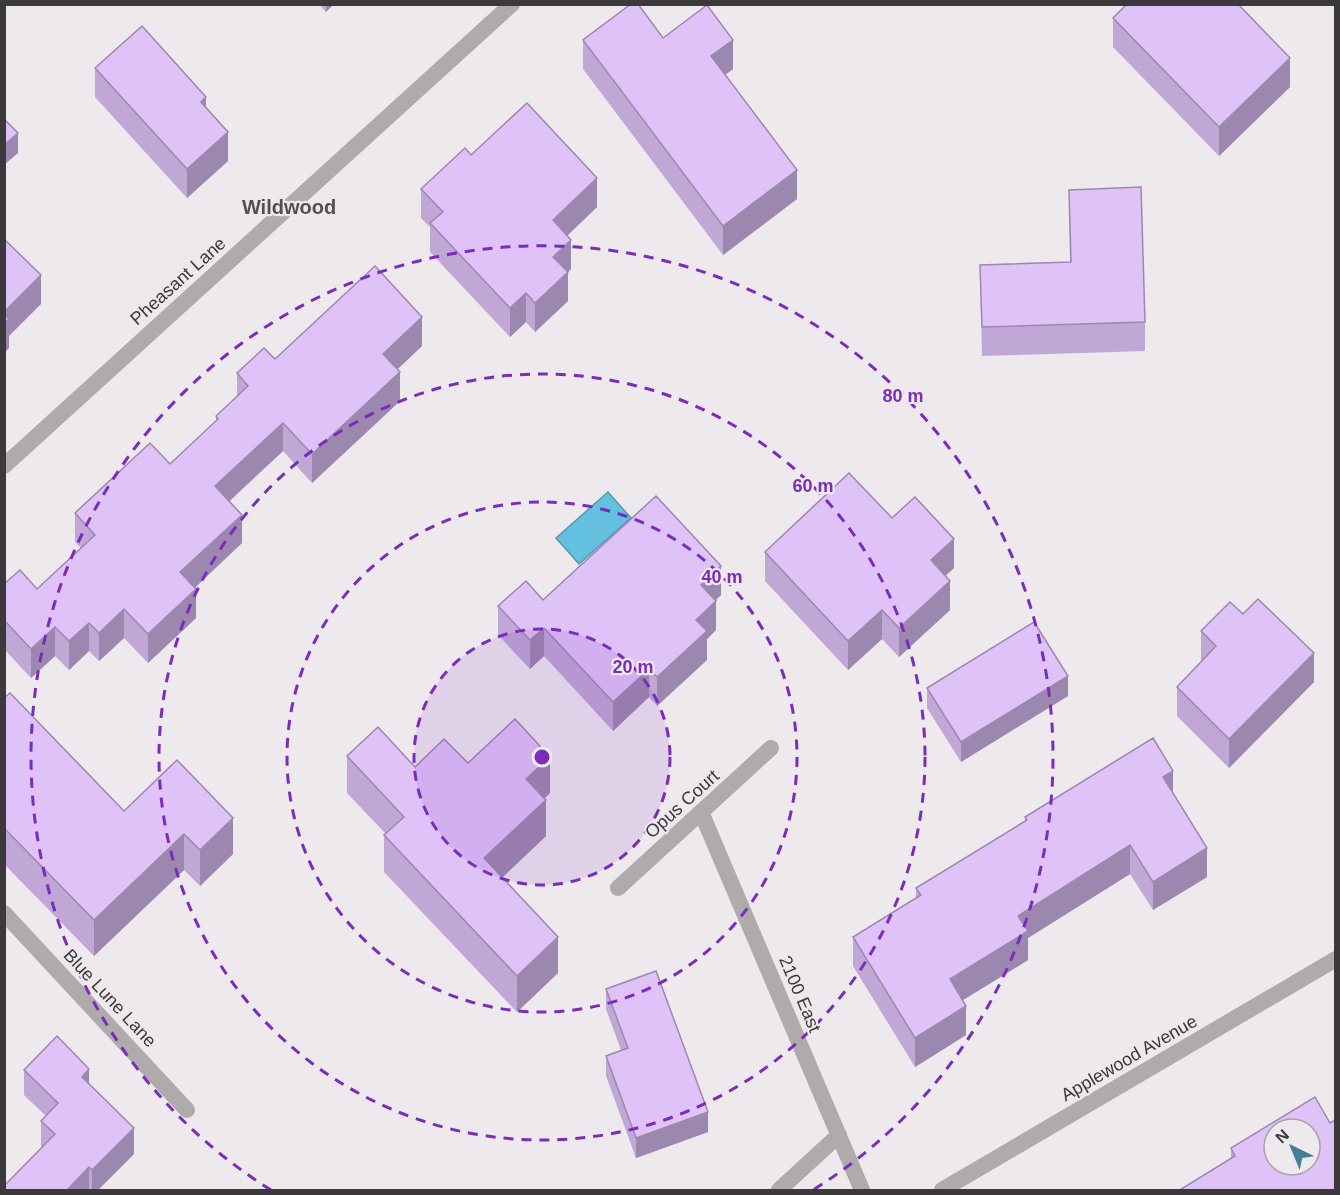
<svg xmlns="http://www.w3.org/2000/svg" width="1340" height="1195" font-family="Helvetica,sans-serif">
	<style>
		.water { fill: #64c0df; stroke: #5898ae; stroke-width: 1.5 }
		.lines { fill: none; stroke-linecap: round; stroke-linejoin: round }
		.minor { stroke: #aeabaa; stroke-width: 16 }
		.wall { fill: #c0a7d5 }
		.shaded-wall { fill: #9c88ae }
		.building { fill: #dfc2f8; stroke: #9c88ae; stroke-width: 1.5; fill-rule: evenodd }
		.ring { fill: none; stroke: #7b2cbf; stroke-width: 3; stroke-dasharray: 10 8 }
		.labels { text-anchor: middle; stroke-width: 4.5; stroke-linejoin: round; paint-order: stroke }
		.street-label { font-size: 18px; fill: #3b393b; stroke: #ede9ed }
		.neighbourhood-label { font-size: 20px; font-weight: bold; fill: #534f53; stroke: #ede9ed }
		.centre { fill: #7b2cbf; stroke: #ede9ed; stroke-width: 3 }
		.ring-label { font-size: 18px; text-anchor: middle; font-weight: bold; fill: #7b2cbf; stroke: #ede9ed; stroke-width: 4.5; stroke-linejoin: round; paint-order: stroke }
	</style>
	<rect width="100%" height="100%" fill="#ede9ed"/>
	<polygon class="water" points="608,492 631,518 579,564 556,538"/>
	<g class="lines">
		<g class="minor">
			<polyline points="4,466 512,4"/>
			<polyline points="701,812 862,1190"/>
			<polyline points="618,888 771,748"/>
			<polyline points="4,913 187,1110"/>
			<polyline points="779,1190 839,1135"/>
			<polyline points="942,1190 1336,959"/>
		</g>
	</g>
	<g class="wall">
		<polygon points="319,4 334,4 326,12"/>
		<polygon points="1113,18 1290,87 1219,156 1113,47"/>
		<polygon points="663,38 733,69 725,75 797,199 723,255 583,69 583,40"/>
		<polygon points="95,68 206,108 228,161 187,198 95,97"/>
		<polygon points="471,155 597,207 567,236 571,269 568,272 568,301 535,332 526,322 510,337 430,252 430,227 421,218 421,189"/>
		<polygon points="1069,190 1145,322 1145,351 982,356 980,265 1070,262"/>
		<polygon points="422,346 397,369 400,401 312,483 283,451 230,501 242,543 195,588 196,618 148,663 124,638 99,661 89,651 69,670 55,656 31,678 4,649 4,584 37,589 81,548 75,542 75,513 170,464 216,421 216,416 237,397 237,373 275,359"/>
		<polygon points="892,518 954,568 945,576 950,610 899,657 882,639 848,670 765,581 765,552"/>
		<polygon points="721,595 715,601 716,630 707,639 707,660 657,706 649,697 613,731 544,656 530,669 498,635 498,606"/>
		<polygon points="1243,614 1314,682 1229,768 1177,716 1177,687 1202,661 1201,660 1201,631"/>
		<polygon points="927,688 1068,696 961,762 927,708"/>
		<polygon points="4,698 124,811 177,760 233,854 200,886 184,870 94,956 4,864"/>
		<polygon points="347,756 415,767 468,763 550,793 544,799 546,836 502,877 558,973 517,1012 384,872 384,835 386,834 347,793"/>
		<polygon points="1173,793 1207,877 1153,910 1130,874 1028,938 1028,960 963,1000 966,1035 915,1067 853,966 853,937 916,898 916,888 1025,821 1025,817"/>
		<polygon points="606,989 708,1132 636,1158 606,1076 606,1056 621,1050 606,1009"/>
		<polygon points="24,1070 89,1085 134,1154 97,1191 4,1191 43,1147 41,1146 41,1121 46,1116 24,1095"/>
		<polygon points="1330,1123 1335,1191 1231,1159 1231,1148"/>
	</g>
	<g class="shaded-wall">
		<polygon points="326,4 334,4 326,12"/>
		<polygon points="733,40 733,69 711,85 711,56"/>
		<polygon points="1290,58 1290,87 1219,156 1219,127"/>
		<polygon points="206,97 206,126 201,102"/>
		<polygon points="228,132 228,161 187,198 187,169"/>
		<polygon points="18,133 18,153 4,165 4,145"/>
		<polygon points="797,170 797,199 723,255 723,226"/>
		<polygon points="597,178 597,207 553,249 553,220"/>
		<polygon points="571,240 571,269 553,286 553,257"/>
		<polygon points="568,272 568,301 535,332 535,303"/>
		<polygon points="41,275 41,304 9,336 9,348 4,353 4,312"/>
		<polygon points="526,293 526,322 510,337 510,308"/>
		<polygon points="422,317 422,346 383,383 383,354"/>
		<polygon points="400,372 400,401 312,483 312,454"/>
		<polygon points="283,423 283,451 215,514 215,486"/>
		<polygon points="242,515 242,543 180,601 180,572"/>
		<polygon points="954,539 954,568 931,589 931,560"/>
		<polygon points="721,566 721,595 701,614 701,585"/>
		<polygon points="950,581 950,610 899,657 899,628"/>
		<polygon points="196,589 196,618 148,663 148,634"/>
		<polygon points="716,601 716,630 707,639 707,660 657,706 657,677 696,620"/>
		<polygon points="124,609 124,638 99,661 99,633"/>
		<polygon points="882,610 882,639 848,670 848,641"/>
		<polygon points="89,623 89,651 69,670 69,641"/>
		<polygon points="55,627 55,656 31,678 31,649"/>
		<polygon points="544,628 544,656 530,669 530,640"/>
		<polygon points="1314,653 1314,682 1229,768 1229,739"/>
		<polygon points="649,669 649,697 613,731 613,702"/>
		<polygon points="1068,676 1068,696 961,762 961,742"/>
		<polygon points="550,757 550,793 526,815 526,779"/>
		<polygon points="1173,771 1173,800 1163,777"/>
		<polygon points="546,800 546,836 484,895 484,858"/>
		<polygon points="233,818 233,854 200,886 200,850"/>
		<polygon points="184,834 184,870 94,956 94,920"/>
		<polygon points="1130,845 1130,874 1028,938 1028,960 950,1008 950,979 1018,916"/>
		<polygon points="1207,848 1207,877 1153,910 1153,882"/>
		<polygon points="558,937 558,973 517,1012 517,976"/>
		<polygon points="966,1006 966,1035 915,1067 915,1038"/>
		<polygon points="89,1069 89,1094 82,1077"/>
		<polygon points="708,1112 708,1132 636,1158 636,1138"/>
		<polygon points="134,1128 134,1154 97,1191 92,1191 92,1170"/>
		<polygon points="89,1167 89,1191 66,1191"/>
	</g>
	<g class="building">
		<polygon points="631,4 638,4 663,38 707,5 733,40 711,56 797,170 723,226 583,40"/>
		<polygon points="1127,4 1238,4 1290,58 1219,127 1113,18"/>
		<polygon points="142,26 206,97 201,102 228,132 187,169 95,68"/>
		<polygon points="527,103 597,178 553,220 571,240 553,257 568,272 535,303 526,293 510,308 430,223 443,212 421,189 465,148 471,155"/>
		<polygon points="4,119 18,133 4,145"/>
		<polygon points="1141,187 1145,322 982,327 980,265 1071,262 1069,190"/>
		<polygon points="4,239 41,275 4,312"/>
		<polygon points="375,266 422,317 383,354 400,372 312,454 283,423 215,486 242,515 180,572 196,589 148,634 124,609 99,633 89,623 69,641 55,627 31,649 4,620 4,584 20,570 37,589 95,535 75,513 150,443 170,464 218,419 216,416 248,386 237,373 264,348 275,359"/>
		<polygon points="4,315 9,319 4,324"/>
		<polygon points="849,473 892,518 915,497 954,539 931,560 950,581 899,628 882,610 848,641 765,552"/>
		<polygon points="656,496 721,566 701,585 716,601 696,620 707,631 657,677 649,669 613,702 544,628 530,640 498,606 526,581 543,600"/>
		<polygon points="1258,599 1314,653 1229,739 1177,687 1216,646 1201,631 1230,602 1243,614"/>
		<polygon points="1034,622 1068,676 961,742 927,688"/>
		<polygon points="10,693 124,811 177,760 233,818 200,850 184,834 94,920 4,828 4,698"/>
		<polygon points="515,719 550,757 526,779 546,800 484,858 558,937 517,976 384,835 404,817 347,756 378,727 415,767 444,739 468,763"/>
		<polygon points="1153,738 1173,771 1163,777 1207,848 1153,882 1130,845 1018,916 1028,931 950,979 966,1006 915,1038 853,937 921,895 916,888 1027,820 1025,817"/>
		<polygon points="656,971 708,1112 636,1138 606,1056 628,1048 606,989"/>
		<polygon points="57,1036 89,1069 82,1077 134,1128 92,1170 89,1167 66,1191 4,1191 4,1186 55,1134 41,1121 58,1103 24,1070"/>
		<path d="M1315,1097L1330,1123L1335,1120V1191H1178L1235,1156L1231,1148ZM1274,1129H1310V1165H1274Z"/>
	</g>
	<circle cx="542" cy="757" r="128" fill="#7b2cbf" fill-opacity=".12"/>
	<g class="ring">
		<circle cx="542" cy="757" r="128"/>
		<circle cx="542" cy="757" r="255"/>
		<circle cx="542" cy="757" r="383"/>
		<path d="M271 1190A511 511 0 1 1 813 1190"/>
	</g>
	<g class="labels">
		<g class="street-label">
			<text transform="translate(178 281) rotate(-42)" y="6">Pheasant Lane</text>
			<text transform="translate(682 804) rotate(-42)" y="6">Opus Court</text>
			<text transform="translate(800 994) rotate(67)" y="6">2100 East</text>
			<text transform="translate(110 998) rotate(47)" y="6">Blue Lune Lane</text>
			<text transform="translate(1129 1058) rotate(-30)" y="6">Applewood Avenue</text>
		</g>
		<g class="neighbourhood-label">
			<text x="289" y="214">Wildwood</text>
		</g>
	</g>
	<circle cx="542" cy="757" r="9" class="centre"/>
	<g class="ring-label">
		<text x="903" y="402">80 m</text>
		<text x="813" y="492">60 m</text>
		<text x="722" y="583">40 m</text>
		<text x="633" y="673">20 m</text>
	</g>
	<rect width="1340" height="1195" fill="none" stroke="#3b393b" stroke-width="12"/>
	<g transform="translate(1292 1147) rotate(317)"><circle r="28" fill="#ede9ed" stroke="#a6a3a6" stroke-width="1.5"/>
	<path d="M0-4.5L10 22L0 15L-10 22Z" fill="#437f96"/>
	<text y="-9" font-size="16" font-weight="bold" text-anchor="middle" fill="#3b393b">N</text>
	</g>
</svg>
